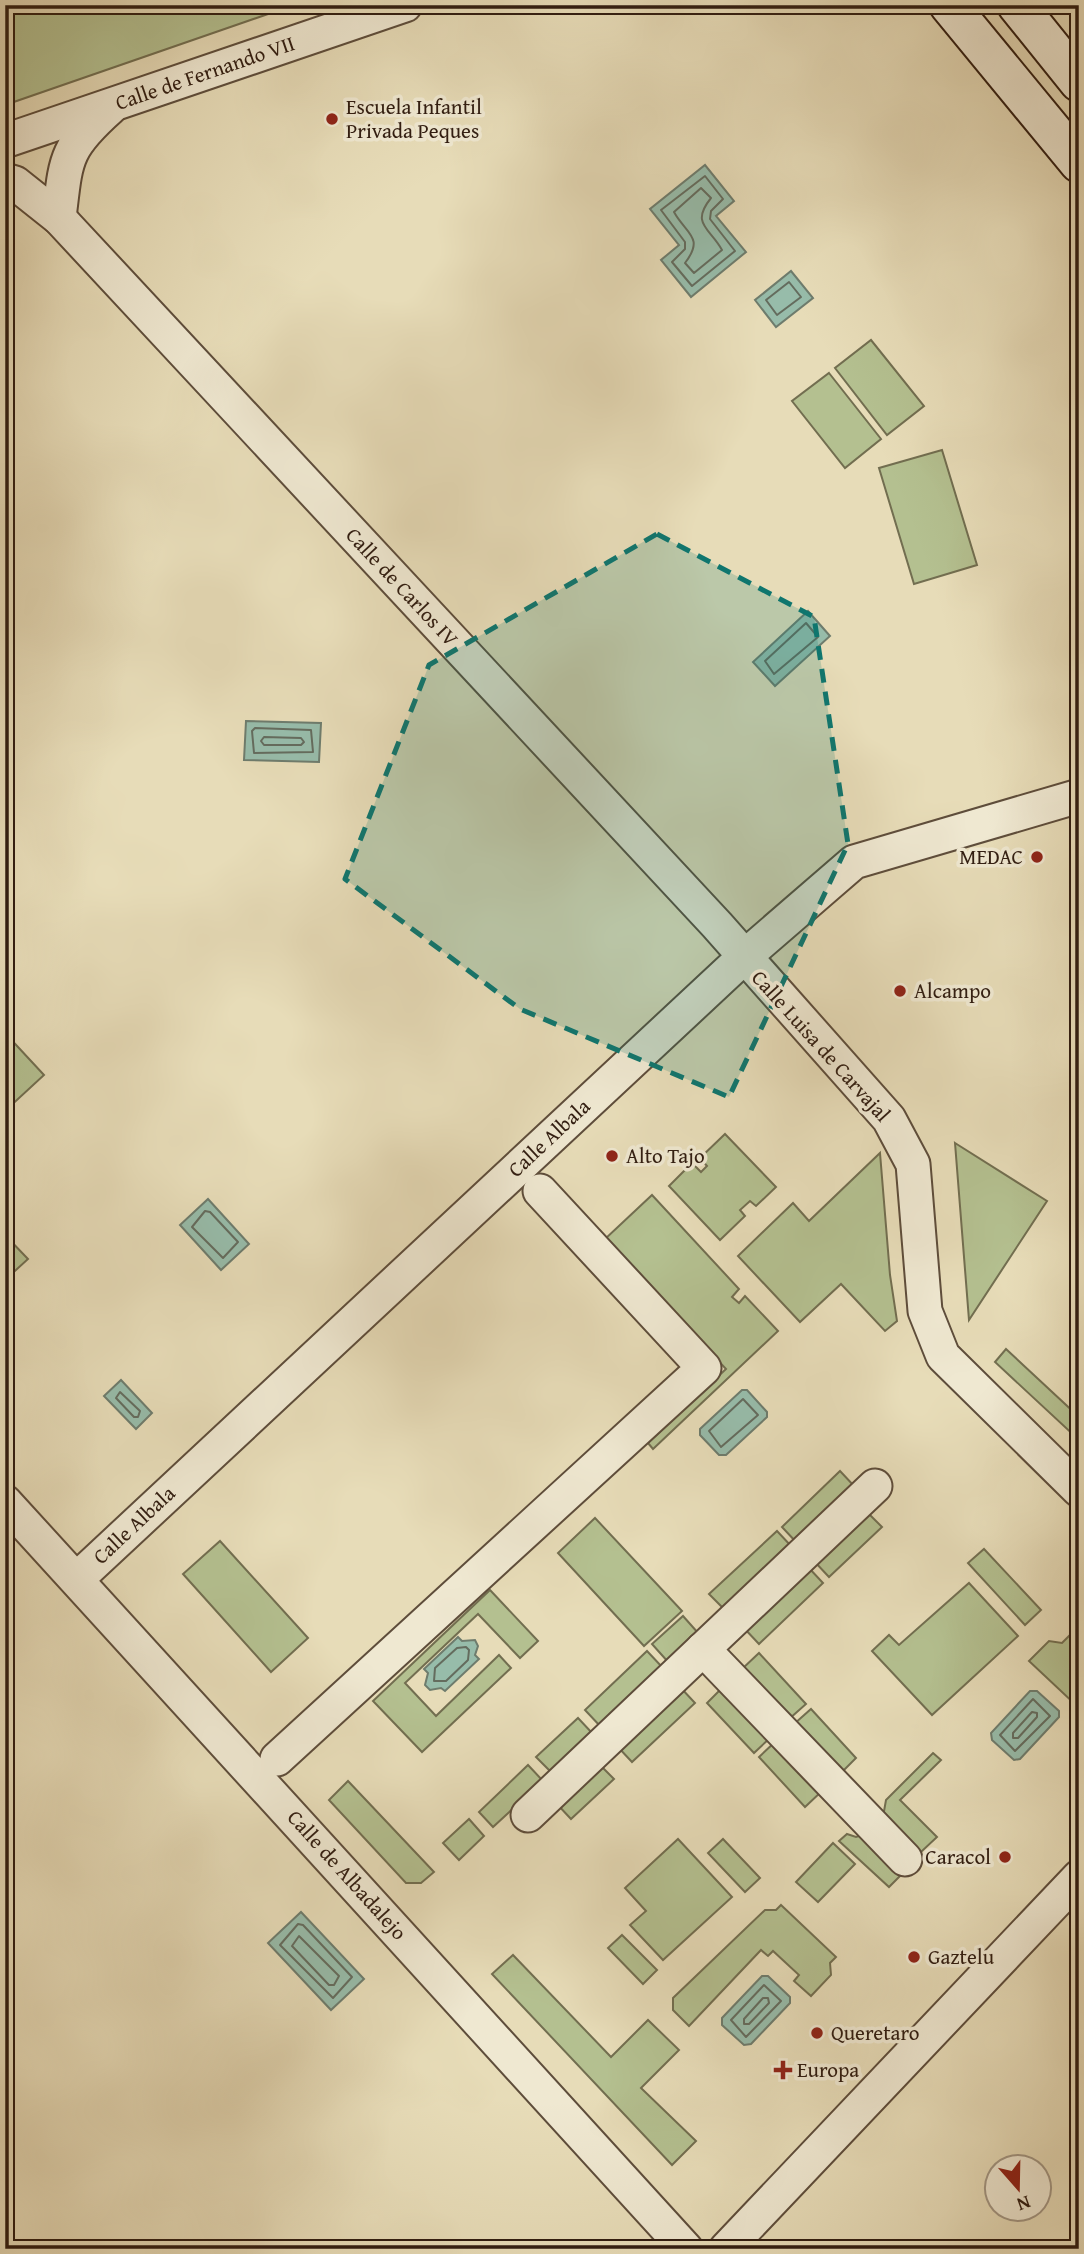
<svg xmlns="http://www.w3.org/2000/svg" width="1084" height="2254" font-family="'Gentium Book Plus',serif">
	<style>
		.green { fill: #b4c090; stroke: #726e50; stroke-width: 2 }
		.water { fill: #97bcaa; stroke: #6e7c6d; stroke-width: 2 }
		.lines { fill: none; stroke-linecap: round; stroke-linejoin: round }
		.shore { stroke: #646c5e; stroke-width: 2 }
		.street-casing { stroke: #5e4d3b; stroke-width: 37 }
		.secondary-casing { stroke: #311d11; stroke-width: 42 }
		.street { stroke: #efe8d1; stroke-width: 33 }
		.secondary { stroke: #efe8d1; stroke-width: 38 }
		.marked { fill: #0f766e; fill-opacity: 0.2; stroke: #0f766e; stroke-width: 5; stroke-dasharray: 14 9; stroke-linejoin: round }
		.poi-dot { fill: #8f2418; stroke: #efe8d1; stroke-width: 2.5 }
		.labels { text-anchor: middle; stroke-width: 7; stroke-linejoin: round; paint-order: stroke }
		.street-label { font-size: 21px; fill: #311d11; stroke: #efe8d1 }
		.poi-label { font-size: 21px; fill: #311d11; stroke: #efe8d1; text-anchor: start }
	</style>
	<rect width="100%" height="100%" fill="#e7dcb8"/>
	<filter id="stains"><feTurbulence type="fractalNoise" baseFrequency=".00286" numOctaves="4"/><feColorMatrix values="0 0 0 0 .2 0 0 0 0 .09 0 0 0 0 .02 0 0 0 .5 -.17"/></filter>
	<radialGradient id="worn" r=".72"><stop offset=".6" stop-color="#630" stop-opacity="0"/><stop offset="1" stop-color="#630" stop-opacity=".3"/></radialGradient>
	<g class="green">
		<polygon points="5,5 294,5 5,105"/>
		<polygon points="871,340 924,406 887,435 835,368"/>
		<polygon points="829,373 881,439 845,468 792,401"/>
		<polygon points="942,450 977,565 914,584 879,468"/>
		<polygon points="5,1033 44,1075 5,1111"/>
		<polygon points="725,1134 776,1187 756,1206 750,1201 740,1210 745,1216 720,1240 669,1186 692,1163 701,1172 707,1166 700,1158"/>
		<polygon points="955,1143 1047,1201 969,1320"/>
		<polygon points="880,1153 890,1275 897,1321 885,1331 841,1284 800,1322 738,1256 793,1203 809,1221"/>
		<polygon points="652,1195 739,1289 732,1297 739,1303 745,1296 778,1331 653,1449 648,1443 726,1369 605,1239"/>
		<polygon points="5,1235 28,1259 5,1280"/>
		<polygon points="1006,1349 1079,1417 1079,1440 995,1362"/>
		<polygon points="840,1471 855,1487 797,1543 782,1527"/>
		<polygon points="866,1511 882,1527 829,1577 814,1561"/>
		<polygon points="595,1518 682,1611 644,1646 558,1553"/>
		<polygon points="777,1531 792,1547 724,1609 709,1594"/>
		<polygon points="220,1541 308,1638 271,1672 183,1574"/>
		<polygon points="984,1549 1041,1610 1025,1625 968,1563"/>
		<polygon points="808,1567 823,1583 759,1644 743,1627"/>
		<polygon points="969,1583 1018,1636 932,1715 872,1651 889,1635 899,1645"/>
		<polygon points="490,1590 538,1641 520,1658 478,1614 405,1683 436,1716 499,1655 511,1668 422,1752 373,1701"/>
		<polygon points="683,1616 699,1634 669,1663 652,1644"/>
		<polygon points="1069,1636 1079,1645 1079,1708 1029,1661 1049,1641 1062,1643"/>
		<polygon points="647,1651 663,1668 601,1727 585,1710"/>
		<polygon points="759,1653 806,1704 789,1719 742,1669"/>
		<polygon points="680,1687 695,1703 632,1762 617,1746"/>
		<polygon points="723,1687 771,1737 754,1753 707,1703"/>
		<polygon points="811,1709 856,1758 840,1774 794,1724"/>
		<polygon points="578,1718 593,1734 552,1773 536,1757"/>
		<polygon points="776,1741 822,1791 805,1807 759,1757"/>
		<polygon points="933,1753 941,1760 900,1800 937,1837 921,1852 883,1817 886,1800"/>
		<polygon points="598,1763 614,1779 571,1819 556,1803"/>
		<polygon points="528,1765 543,1781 493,1827 479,1812"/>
		<polygon points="348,1781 434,1872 421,1883 406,1883 329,1800"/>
		<polygon points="469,1819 484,1836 459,1860 443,1843"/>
		<polygon points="847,1834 856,1837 865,1834 904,1872 889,1887 839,1841"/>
		<polygon points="678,1839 732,1897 663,1960 630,1925 646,1911 625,1888"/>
		<polygon points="723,1839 760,1878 745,1892 708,1853"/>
		<polygon points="833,1843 855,1864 818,1902 796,1882"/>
		<polygon points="781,1905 836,1957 830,1963 831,1975 811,1996 794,1981 799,1975 773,1951 768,1956 761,1950 689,2026 673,2010 673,1998 765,1910 776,1910"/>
		<polygon points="622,1935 657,1970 643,1984 608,1948"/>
		<polygon points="513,1955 611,2057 648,2020 679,2050 641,2088 696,2141 672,2165 492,1974"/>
	</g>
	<g class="water">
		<polygon points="705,165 734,201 716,216 746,252 691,297 661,260 679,245 650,209"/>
		<polygon points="791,271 813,298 776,327 755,300"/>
		<polygon points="808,611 830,636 775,686 753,662"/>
		<polygon points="246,721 321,723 319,762 244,760"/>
		<polygon points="208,1199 249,1244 221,1270 180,1225"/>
		<polygon points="121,1380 152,1413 136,1429 104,1396"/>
		<polygon points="742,1390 747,1390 767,1412 767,1417 726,1455 719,1455 700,1435 700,1429"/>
		<polygon points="458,1637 462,1641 475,1640 478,1646 475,1655 479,1659 445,1691 441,1688 430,1690 425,1685 428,1673 424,1669"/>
		<polygon points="1030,1691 1037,1691 1059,1711 1059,1717 1020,1759 1014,1760 992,1740 991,1733"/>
		<polygon points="301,1912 364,1979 331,2010 268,1943"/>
		<polygon points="762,1976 768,1976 790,1997 790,2003 751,2044 744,2045 722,2025 722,2018"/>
	</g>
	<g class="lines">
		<g class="shore">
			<polygon points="705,176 723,199 711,211 710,219 735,251 692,286 672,262 685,249 685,242 661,210"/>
			<path d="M701,188L711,198C690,224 710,228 722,250L694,273L685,263C705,237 686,234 674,212Z"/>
			<polygon points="789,282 801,297 777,315 766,300"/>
			<polygon points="806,623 818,637 774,674 765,661"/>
			<polygon points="255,728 311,730 313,752 254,753 252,731"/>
			<polygon points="264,737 301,738 304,742 301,745 264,745 261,741"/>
			<polygon points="205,1211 210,1212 238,1242 223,1258 192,1227"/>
			<polygon points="120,1392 140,1411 138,1417 134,1417 116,1398"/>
			<polygon points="743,1399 758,1415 721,1447 709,1431"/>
			<polygon points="466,1647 469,1650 468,1660 446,1681 434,1681 435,1668 457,1648"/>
			<polygon points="1033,1699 1050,1716 1015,1751 1000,1735"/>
			<polygon points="1032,1712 1037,1713 1037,1717 1018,1738 1013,1738 1013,1733"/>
			<polygon points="298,1924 303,1925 352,1977 333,1998 280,1945"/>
			<polygon points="299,1936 339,1976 334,1985 329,1985 292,1946"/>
			<polygon points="764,1985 781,2001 746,2037 731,2020"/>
			<polygon points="763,1998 768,1998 769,2003 749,2024 744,2024 744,2019"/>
		</g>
		<defs>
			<g id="street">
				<polyline points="5,141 405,5"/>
				<polyline points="5,180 15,183 59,218 717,925 889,1119 913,1164 925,1311 943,1356 1079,1490"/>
				<path d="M59,218C66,159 64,149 110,108"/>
				<polyline points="5,1502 686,2249"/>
				<polyline points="77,1579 743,958 854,862 1079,796"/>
				<polyline points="703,1649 905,1859"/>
				<polyline points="277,1759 704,1368 540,1191"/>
				<polyline points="528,1815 875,1486"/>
				<polyline points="726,2249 1079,1877"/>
			</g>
			<g id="secondary">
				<polyline points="949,5 1079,163"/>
				<polyline points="1017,5 1079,82"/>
			</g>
		</defs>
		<use href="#street" class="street-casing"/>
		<use href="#secondary" class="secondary-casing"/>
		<use href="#street" class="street"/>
		<use href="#secondary" class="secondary"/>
	</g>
	<path class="marked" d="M657,534L814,617L848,844L729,1097L520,1009L345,879L429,665Z"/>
	<g class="poi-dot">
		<circle cx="332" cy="119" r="7"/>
		<circle cx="1037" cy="857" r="7"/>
		<circle cx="900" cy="991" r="7"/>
		<circle cx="612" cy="1156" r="7"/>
		<circle cx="1005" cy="1857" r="7"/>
		<circle cx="914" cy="1957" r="7"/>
		<circle cx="817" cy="2033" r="7"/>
		<path d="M779.5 2059.5h7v7h7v7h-7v7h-7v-7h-7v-7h7z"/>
	</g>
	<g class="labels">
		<g class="street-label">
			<text transform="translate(205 73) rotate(-19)" y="7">Calle de Fernando VII</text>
			<text transform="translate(402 587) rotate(47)" y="7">Calle de Carlos IV</text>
			<text transform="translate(821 1046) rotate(48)" y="7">Calle Luisa de Carvajal</text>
			<text transform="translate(549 1138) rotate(-43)" y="7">Calle Albala</text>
			<text transform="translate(134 1525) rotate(-43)" y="7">Calle Albala</text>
			<text transform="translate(347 1875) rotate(48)" y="7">Calle de Albadalejo</text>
		</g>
		<g class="poi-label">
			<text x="346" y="114">Escuela Infantil<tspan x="346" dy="24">Privada Peques</tspan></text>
			<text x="1023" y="864" text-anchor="end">MEDAC</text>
			<text x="914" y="998">Alcampo</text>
			<text x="626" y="1163">Alto Tajo</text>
			<text x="991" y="1864" text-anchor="end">Caracol</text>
			<text x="928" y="1964">Gaztelu</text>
			<text x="831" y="2040">Queretaro</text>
			<text x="797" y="2077">Europa</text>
		</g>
	</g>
	<rect width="1084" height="2254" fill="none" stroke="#e7dcb8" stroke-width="28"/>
	<rect x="7" y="7" width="1070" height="2240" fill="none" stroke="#311d11" stroke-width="3.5"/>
	<rect x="14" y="14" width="1056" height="2226" fill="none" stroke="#311d11" stroke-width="2"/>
	<g transform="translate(1018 2188) rotate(160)"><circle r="33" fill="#efe8d1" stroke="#a39784" stroke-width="2"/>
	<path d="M0-5L12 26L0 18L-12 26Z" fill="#8f2418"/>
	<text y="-10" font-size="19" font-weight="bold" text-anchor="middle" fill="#311d11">N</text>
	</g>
	<rect width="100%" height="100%" filter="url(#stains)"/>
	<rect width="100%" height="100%" fill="url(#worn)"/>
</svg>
